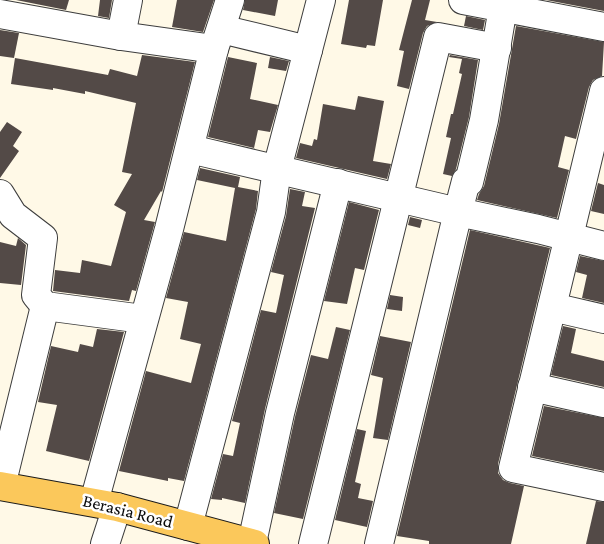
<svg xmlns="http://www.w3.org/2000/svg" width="604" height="544" font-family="'Crimson Pro',serif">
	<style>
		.building { fill: #534a47 }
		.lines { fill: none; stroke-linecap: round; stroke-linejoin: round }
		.minor-casing { stroke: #3d3d3d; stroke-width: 30 }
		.major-casing { stroke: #1b1b1b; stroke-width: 30 }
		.minor { stroke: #fff; stroke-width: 28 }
		.major { stroke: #fbc85b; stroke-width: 28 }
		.labels { text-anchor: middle; stroke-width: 5; stroke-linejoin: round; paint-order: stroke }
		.street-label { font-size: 18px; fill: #0a0a0a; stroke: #fff }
	</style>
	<rect width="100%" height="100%" fill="#fff9e7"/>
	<g class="building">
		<polygon points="16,0 69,0 66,10"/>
		<polygon points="100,0 112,0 109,18 98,16"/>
		<polygon points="177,0 214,0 203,32 172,27"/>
		<polygon points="245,0 278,0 275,16 243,10"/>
		<polygon points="349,0 383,0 375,46 367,45 366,48 341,44"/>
		<polygon points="412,0 430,0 425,20 437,22 427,26 423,33 409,89 397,86 404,51 399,50"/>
		<polygon points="546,0 604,0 604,11"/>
		<polygon points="466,16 485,20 483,30 464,26"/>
		<polygon points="516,26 604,42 602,76 593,80 589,87 576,139 565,136 558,167 569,170 557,218 477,200 479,194 484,186 499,124"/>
		<polygon points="0,30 19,33 14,58 0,56"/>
		<polygon points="142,55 195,62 162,192 161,191 144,220 155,222 136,291 132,290 129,301 53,291 55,270 80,273 82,260 111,266 126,212 114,205 132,174 122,172 136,103 85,91 85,94 53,88 53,90 11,84 15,58 108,75 110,69 137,76"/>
		<polygon points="450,55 478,60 469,117 456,169 452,176 443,174 451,138 446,137 451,114 453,114 462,74 459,73 462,59 449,57"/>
		<polygon points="228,57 257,63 250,99 278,105 270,132 258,130 254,148 208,137"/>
		<polygon points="270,57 289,61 286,71 268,68"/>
		<polygon points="358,96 384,101 373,161 391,164 387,179 296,158 300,143 312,146 314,139 317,140 323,104 355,110"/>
		<polygon points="7,122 22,132 13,146 19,151 0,178 0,132"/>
		<polygon points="200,168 240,177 238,187 258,191 256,209 184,481 168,478 168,481 119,471 146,371 191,383 201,344 180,339 188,302 166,298 184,232 226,241 235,188 197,180"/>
		<polygon points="598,183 604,185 604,214 591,211"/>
		<polygon points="290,189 305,192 302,206 315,208 265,409 245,503 222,498 222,500 211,499 223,454 233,456 240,423 232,421 261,310 276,313 284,275 271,272 286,216"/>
		<polygon points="349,202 379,210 364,270 355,268 347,304 324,301"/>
		<polygon points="410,217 422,220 420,228 408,225"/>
		<polygon points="470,230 550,248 498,464 498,473 503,480 510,483 524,486 511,544 429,544 429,541 397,536"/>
		<polygon points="18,238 26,245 21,285 0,283 0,242 16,246"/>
		<polygon points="580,256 604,261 604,303 582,298 587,275 576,272"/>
		<polygon points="390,295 403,297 402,311 387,309"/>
		<polygon points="563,326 576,329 571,353 604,361 604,387 551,375"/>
		<polygon points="336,327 350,330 303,519 274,513 295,417 311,355 328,359"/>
		<polygon points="97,329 124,332 89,461 46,451 57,405 38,402 51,346 78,352 80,344 93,347"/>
		<polygon points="380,336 411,342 388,440 373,438 383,378 371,375"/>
		<polygon points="544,406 604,418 604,471 532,456"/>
		<polygon points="357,429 366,431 355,482 361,484 358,498 373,501 367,527 335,520"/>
		<polygon points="596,501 604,502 604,544 586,544"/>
	</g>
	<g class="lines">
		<defs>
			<g id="minor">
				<polyline points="463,0 604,27"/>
				<polyline points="0,14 121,36 214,49"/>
				<polyline points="221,29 308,50"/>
				<polyline points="121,36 128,0"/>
				<polyline points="604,91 513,468 604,487"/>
				<polyline points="190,149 458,212 538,229 604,246"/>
				<polyline points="0,194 13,215 43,238 36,295 45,306 143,319"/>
				<polyline points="552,307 604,319"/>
				<polyline points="532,387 604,403"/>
				<polyline points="1,486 45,306"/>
				<polyline points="94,502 169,229 214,49 230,0"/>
				<polyline points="188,526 271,212 277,169 321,0"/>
				<polyline points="252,543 280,413 338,183"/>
				<polyline points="105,544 117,507"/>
				<polyline points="313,544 438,37 497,48"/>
				<polyline points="379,544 458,212 466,181 469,182 484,120 503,7"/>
			</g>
			<polyline id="major" points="0,486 117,507 255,544"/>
		</defs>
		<use href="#minor" class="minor-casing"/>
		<use href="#major" class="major-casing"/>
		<use href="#minor" class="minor"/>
		<use href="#major" class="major"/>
	</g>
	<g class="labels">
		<g class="street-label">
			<text transform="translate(128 511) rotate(14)" y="6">Berasia Road</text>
		</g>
	</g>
</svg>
